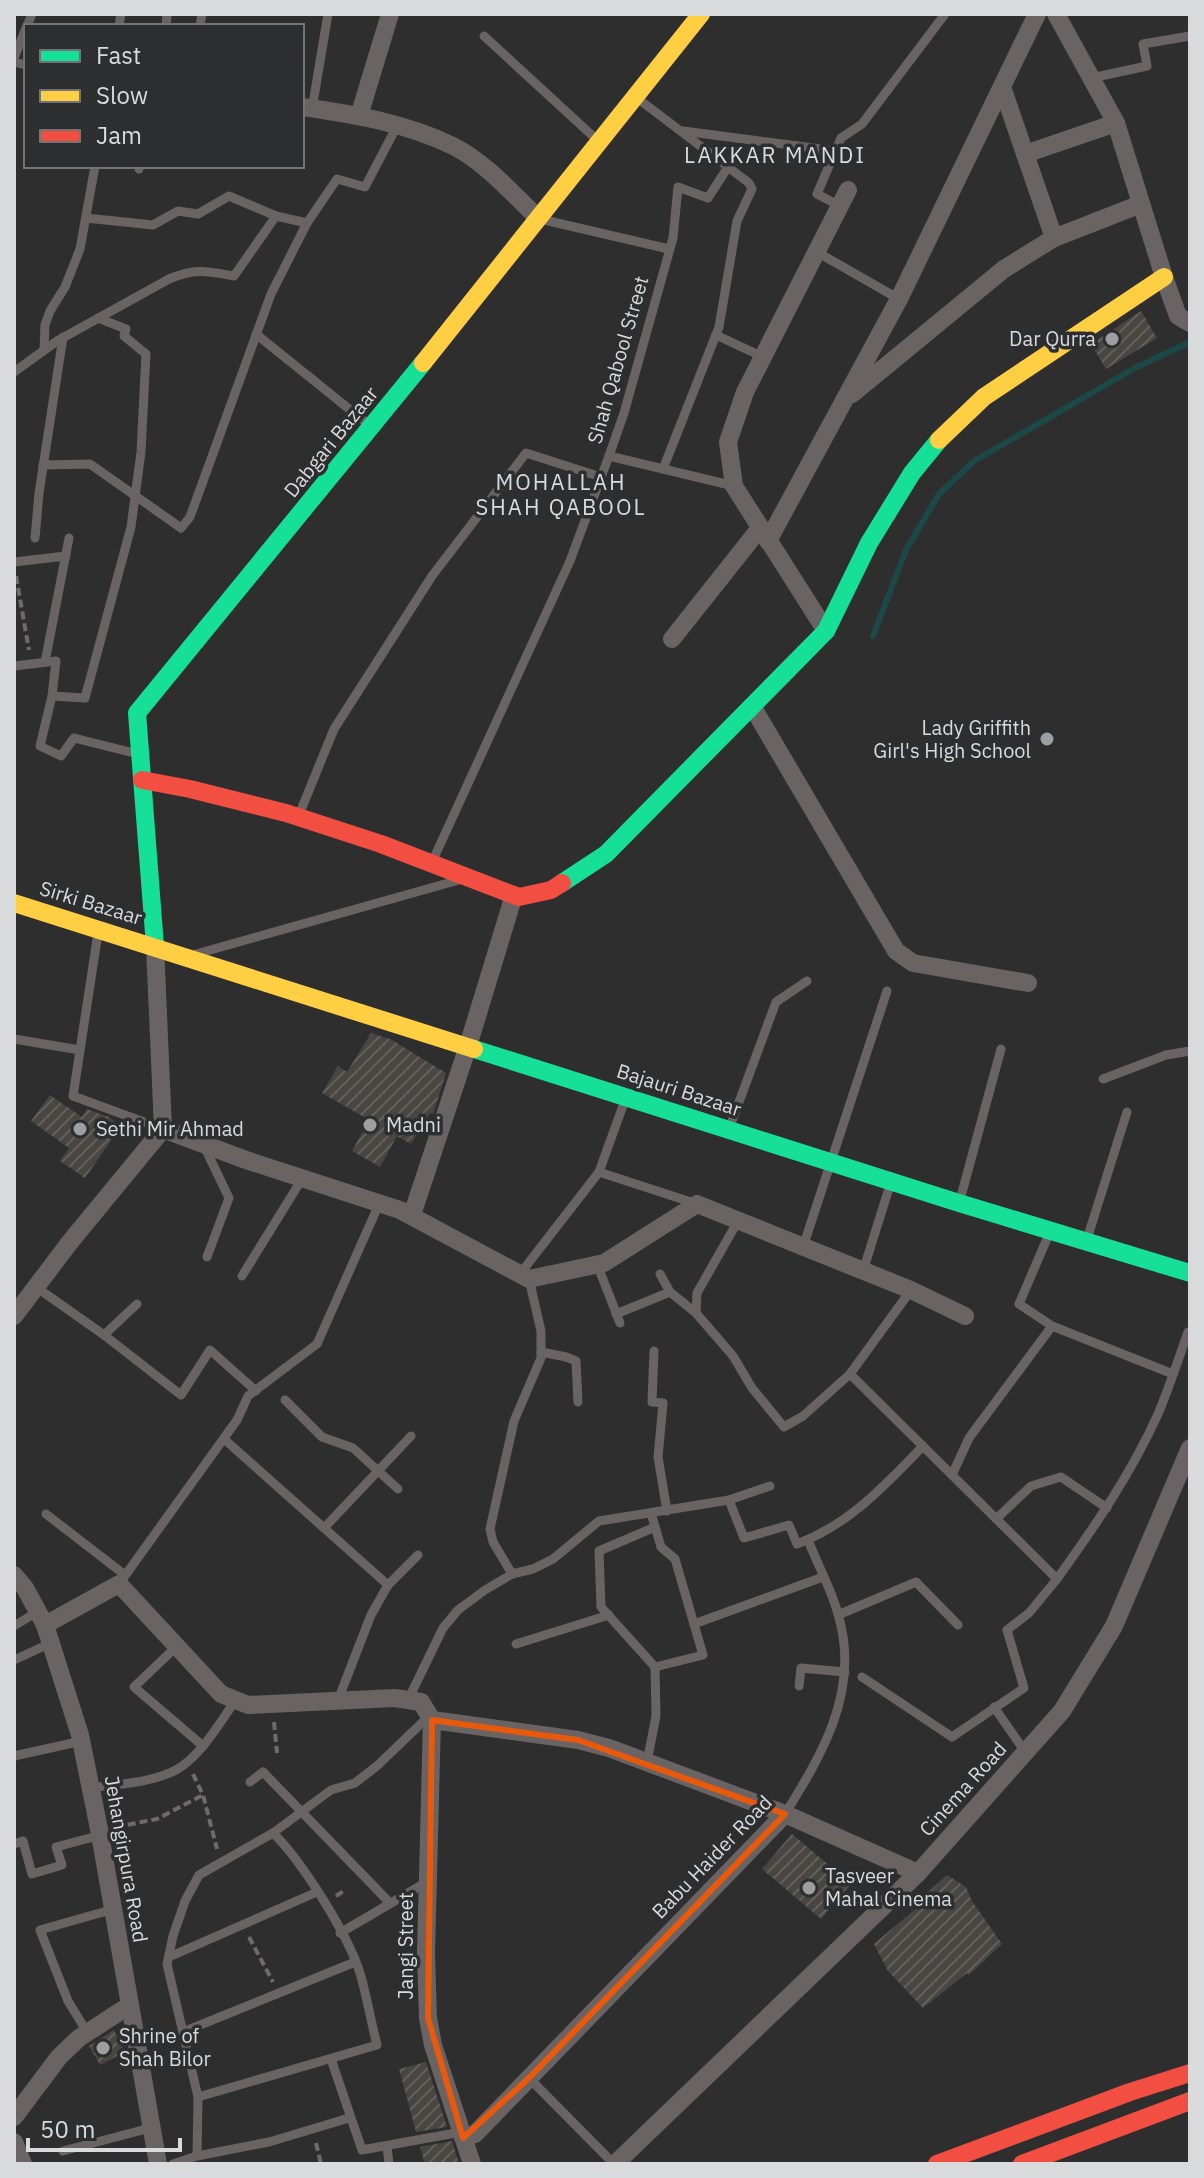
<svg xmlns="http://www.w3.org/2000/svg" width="1204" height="2178" font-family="'IBM Plex Sans',sans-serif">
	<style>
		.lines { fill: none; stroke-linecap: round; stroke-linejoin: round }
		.stream { stroke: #1c4848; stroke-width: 6 }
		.building { fill: url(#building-hatch) }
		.path { stroke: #6f6b6a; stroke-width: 4; stroke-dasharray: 8 4; stroke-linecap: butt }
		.lane { stroke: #696463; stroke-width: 9 }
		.street { stroke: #696463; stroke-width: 18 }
		.fast { stroke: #16e098; stroke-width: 18 }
		.slow { stroke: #ffcf43; stroke-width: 18 }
		.jam { stroke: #f24e42; stroke-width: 18 }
		.marked { fill: none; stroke: #e8590c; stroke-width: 6; stroke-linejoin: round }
		.poi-dot { fill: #9d9e9f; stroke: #2d2e30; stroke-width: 3 }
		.labels { text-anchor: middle; stroke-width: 7; stroke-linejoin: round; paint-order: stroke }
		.poi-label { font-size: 20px; fill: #d9dadb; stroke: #2d2e30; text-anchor: start }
		.street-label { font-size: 20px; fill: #d9dadb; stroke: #2d2e30 }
		.neighbourhood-label { font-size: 22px; letter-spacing: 2px; fill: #d9dadb; stroke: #2d2e30 }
	</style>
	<defs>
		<pattern id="building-hatch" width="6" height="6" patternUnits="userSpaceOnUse" patternTransform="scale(2)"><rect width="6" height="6" fill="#494541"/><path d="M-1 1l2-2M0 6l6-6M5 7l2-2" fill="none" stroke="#635f5c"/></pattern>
	</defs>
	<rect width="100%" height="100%" fill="#2e2e2f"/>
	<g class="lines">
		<polyline class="stream" points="873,636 906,550 939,494 974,461 1135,368 1190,342"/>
	</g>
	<g class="building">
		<polygon points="1141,311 1157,338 1106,369 1091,344"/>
		<polygon points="371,1033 392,1040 446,1073 433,1114 430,1113 411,1144 397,1136 380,1167 352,1151 369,1120 322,1093 338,1066 347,1072"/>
		<polygon points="50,1095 82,1117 87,1109 109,1117 121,1126 85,1178 60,1161 69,1148 31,1121"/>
		<polygon points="792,1834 851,1884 821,1919 762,1869"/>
		<polygon points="947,1875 966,1887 972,1901 1002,1944 969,1975 967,1973 923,2008 888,1971 874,1944 920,1905 918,1901"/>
		<polygon points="114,2030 125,2052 100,2065 89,2046"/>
		<polygon points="426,2062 447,2127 416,2132 399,2069"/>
		<polygon points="452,2141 459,2164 425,2164 420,2147"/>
	</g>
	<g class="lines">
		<g class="path">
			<polyline points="16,576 29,650"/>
			<polyline points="274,1722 277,1753"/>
			<polyline points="193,1774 203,1795 217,1849"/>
			<polyline points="116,1827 157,1819 203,1795"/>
			<polyline points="336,1896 345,1890"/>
			<polyline points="249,1937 273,1982"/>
			<polyline points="316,2143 321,2164"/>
		</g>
		<g class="lane">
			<polyline points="27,26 32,14"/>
			<polyline points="119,26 121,14"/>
			<polyline points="166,26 167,14"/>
			<polyline points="200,26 202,14"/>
			<polyline points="484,36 596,139"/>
			<polyline points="14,58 26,28"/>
			<polyline points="14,62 26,65"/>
			<polyline points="1091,78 1147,66 1143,44 1190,36"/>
			<polyline points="637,98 749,183 752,189 737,221 719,327 663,469"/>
			<polyline points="312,109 328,14"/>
			<polyline points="683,131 836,151"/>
			<polyline points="139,169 139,166"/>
			<polyline points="840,206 817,194 841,138 862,124 945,14"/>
			<polyline points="86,218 153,225 178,211 198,214 229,196 276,216"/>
			<polyline points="540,219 669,249"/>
			<polyline points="817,252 899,299"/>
			<polyline points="256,334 369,425"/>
			<polyline points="716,335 763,357"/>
			<polyline points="44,350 45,325 50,311 65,287 80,249 95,166"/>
			<path d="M14,372L57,341L169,279C195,268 207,271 234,276L276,216L307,223L337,179L365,187L397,126"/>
			<polyline points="609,456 734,486"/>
			<polyline points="43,465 90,464 181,528 190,517 271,294 307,223"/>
			<polyline points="35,538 39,493 63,337"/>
			<polyline points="14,562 66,556"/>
			<polyline points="45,662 69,538"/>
			<polyline points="14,666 56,661 52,696 40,746 61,756 74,738 138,754"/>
			<polyline points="52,696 85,698 131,527 141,452 146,354 124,336 126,329 98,318"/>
			<polyline points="299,815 334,729 432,576 526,453 601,477"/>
			<polyline points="433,860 570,561 609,456 624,413 673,238 678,187 708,198 728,167"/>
			<polyline points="98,933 73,1096 163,1129"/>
			<polyline points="196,954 459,880"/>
			<polyline points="14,1039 80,1050"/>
			<polyline points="1103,1079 1166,1055 1190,1051"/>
			<polyline points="729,1129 776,1002 807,981"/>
			<polyline points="205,1148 229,1198 207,1257"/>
			<polyline points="599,1172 697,1204"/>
			<polyline points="960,1200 1001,1049"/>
			<polyline points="1049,1234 1019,1304 1052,1326 1173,1374"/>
			<polyline points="1087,1239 1127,1112"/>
			<polyline points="803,1247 887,991"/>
			<polyline points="597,1264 620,1323"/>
			<polyline points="863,1271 890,1185"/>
			<polyline points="520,1274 599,1172 625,1100"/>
			<polyline points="660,1274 670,1292 696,1313 733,1356 752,1388 784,1427 803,1416 850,1374 911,1290"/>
			<polyline points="242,1276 302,1179"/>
			<polyline points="36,1287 104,1335 181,1395 210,1350 256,1391"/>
			<polyline points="696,1313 697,1293 738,1221"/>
			<polyline points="616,1314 670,1292"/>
			<polyline points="104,1335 137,1304"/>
			<polyline points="654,1351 652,1402 663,1403 658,1457 667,1511"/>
			<polyline points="541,1352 566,1357 576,1361 578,1402"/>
			<polyline points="850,1374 1057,1579 1029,1613 1007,1630 1024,1688 952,1737 862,1677"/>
			<polyline points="285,1400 322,1437 353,1448 398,1489"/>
			<polyline points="224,1439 388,1585"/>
			<polyline points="952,1475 969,1438 1052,1326"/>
			<polyline points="729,1500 770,1486"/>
			<polyline points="46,1514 125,1575"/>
			<polyline points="996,1519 1031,1486 1061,1477 1107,1508"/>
			<polyline points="324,1528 411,1436"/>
			<polyline points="512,1574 493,1542 490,1529 514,1421 541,1358 541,1331 529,1279"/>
			<path d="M1057,1579C1095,1526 1131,1474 1158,1414C1169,1388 1178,1360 1188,1332"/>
			<polyline points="119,1584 237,1420 248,1396 317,1344 379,1204"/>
			<polyline points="838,1615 916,1582 958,1625"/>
			<polyline points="694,1624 823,1577"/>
			<polyline points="14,1626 37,1612"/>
			<polyline points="516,1644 609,1615"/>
			<polyline points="176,1647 134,1687 203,1746"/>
			<polyline points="14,1660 51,1643"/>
			<polyline points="655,1667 601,1607 599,1551 655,1527"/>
			<polyline points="799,1686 801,1668 845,1672"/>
			<polyline points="338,1700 371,1615 388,1585 418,1555"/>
			<path d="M408,1700L443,1628L458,1610L485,1590L512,1574L533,1569L553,1559L599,1521L729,1500L744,1538L789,1525L797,1544C850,1524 884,1486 923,1446"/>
			<polyline points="994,1707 1026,1753"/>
			<polyline points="14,1756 82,1741"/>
			<polyline points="647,1762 656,1716 655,1667 703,1655 675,1559 661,1547 651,1513"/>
			<polyline points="250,1782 263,1772 390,1903"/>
			<path d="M91,1788C118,1784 151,1783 176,1770C202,1755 219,1723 236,1700"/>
			<path d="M785,1814C821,1756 857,1696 841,1626C835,1596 819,1568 808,1540"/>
			<polyline points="14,1844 23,1841 32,1874 62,1865 56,1847 101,1835"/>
			<polyline points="340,1933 427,1882"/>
			<polyline points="169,1957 317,1892"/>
			<polyline points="87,2032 68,2001 40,1930 114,1909"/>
			<polyline points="183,2032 355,1962"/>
			<polyline points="331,2059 362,2150 461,2132"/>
			<polyline points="529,2078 614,2164"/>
			<path d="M198,2097L377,2045C371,2022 367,1997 360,1973C348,1935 302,1861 273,1833"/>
			<polyline points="387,2146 389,2164"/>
			<polyline points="63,2151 150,2128"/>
			<polyline points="197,2156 198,2097 167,1964 173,1936 185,1901 199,1875 273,1833 331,1790 355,1783 378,1765 429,1716"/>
			<polyline points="173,2164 197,2156 269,2142 349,2118"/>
		</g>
		<g class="street">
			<polyline points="1056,14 1116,123 1164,277 1178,316 1190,323"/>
			<polyline points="1002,87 1054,238"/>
			<path d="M302,107C353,114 406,123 453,146C485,162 512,193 538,218"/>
			<polyline points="359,116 390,14"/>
			<polyline points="1025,154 1116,123"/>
			<polyline points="852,394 1004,269 1054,238 1141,204"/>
			<polyline points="768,541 899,299 1037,14"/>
			<polyline points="826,631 734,486 728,442 745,392 848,190"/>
			<polyline points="672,639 760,528"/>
			<polyline points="752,706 896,951 913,963 1028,983"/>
			<polyline points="163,1129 246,1160 400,1210 529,1279 604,1263 697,1204 911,1290 965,1316"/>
			<polyline points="412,1215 468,1046 514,895"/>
			<polyline points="14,1316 70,1242 163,1129 155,946"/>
			<polyline points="14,1575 25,1588 45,1625 80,1735 99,1829 158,2164"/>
			<polyline points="45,1625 119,1584 221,1694 248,1705 395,1698 421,1702 432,1720"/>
			<polyline points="432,1720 578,1740 609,1748 785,1814 918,1873"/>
			<polyline points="432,1720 426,1953 428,2018 433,2045 472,2164"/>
			<polyline points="14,2117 59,2057 79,2038 130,2005"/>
			<polyline points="463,2138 475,2134 785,1814"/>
			<polyline points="14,2142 23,2164"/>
			<polyline points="615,2164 918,1873 1062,1711 1114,1626 1190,1448"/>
		</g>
		<g class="fast">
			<polyline points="562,883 606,854 826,631 869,543 912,473 939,440"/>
			<polyline points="155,946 137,713 423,363"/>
			<polyline points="474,1049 959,1203 1190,1273"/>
		</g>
		<g class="slow">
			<polyline points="423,363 701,14"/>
			<polyline points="939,440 984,397 1164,277"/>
			<polyline points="14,903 474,1049"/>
		</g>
		<g class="jam">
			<polyline points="142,780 190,789 286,813 381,844 519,897 551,890 562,883"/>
			<polyline points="937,2164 1130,2092 1190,2073"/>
			<polyline points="1022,2164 1190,2101"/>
		</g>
	</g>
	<path class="marked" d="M432,1720L578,1740L785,1814L529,2078L463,2138L428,2018Z"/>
	<g class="poi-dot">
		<circle cx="1112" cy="339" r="8"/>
		<circle cx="1047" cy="739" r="8"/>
		<circle cx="370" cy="1125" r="8"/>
		<circle cx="80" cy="1129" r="8"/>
		<circle cx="809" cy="1888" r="8"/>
		<circle cx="103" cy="2048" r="8"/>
	</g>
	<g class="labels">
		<g class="poi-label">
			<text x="1096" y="346" text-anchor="end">Dar Qurra</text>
			<text x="1031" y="735" text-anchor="end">Lady Griffith<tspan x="1031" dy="23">Girl's High School</tspan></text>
			<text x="386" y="1132">Madni</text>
			<text x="96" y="1136">Sethi Mir Ahmad</text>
			<text x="825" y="1883">Tasveer<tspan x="825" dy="23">Mahal Cinema</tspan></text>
			<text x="119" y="2043">Shrine of<tspan x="119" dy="23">Shah Bilor</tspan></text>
		</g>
		<g class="street-label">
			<text transform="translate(618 360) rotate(-74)" y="7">Shah Qabool Street</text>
			<text transform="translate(331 442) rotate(-51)" y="7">Dabgari Bazaar</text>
			<text transform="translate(91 903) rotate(17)" y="7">Sirki Bazaar</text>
			<text transform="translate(679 1090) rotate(18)" y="7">Bajauri Bazaar</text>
			<text transform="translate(963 1789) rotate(-48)" y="7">Cinema Road</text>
			<text transform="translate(712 1857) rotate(-46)" y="7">Babu Haider Road</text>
			<text transform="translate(126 1859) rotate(80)" y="7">Jehangirpura Road</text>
			<text transform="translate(406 1946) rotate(-90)" y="7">Jangi Street</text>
		</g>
		<g class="neighbourhood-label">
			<text x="775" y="163">LAKKAR MANDI</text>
			<text x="561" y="490">MOHALLAH<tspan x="561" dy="25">SHAH QABOOL</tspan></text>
		</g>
	</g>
	<rect width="1204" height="2178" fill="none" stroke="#d9dadb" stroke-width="32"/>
	<rect x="24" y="24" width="280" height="144" fill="#2d2e30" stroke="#727374" stroke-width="2"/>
	<rect x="40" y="50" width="40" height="12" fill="#16e098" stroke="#727374" stroke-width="2"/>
	<text x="96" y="64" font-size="24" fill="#d9dadb">Fast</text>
	<rect x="40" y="90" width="40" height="12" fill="#ffcf43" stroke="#727374" stroke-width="2"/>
	<text x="96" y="104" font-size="24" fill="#d9dadb">Slow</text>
	<rect x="40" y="130" width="40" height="12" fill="#f24e42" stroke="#727374" stroke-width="2"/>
	<text x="96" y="144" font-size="24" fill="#d9dadb">Jam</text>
	<path d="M28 2138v12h152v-12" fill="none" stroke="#d9dadb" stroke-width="4"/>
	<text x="40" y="2138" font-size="24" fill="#d9dadb" stroke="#2d2e30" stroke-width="6" paint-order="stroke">50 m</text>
</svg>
